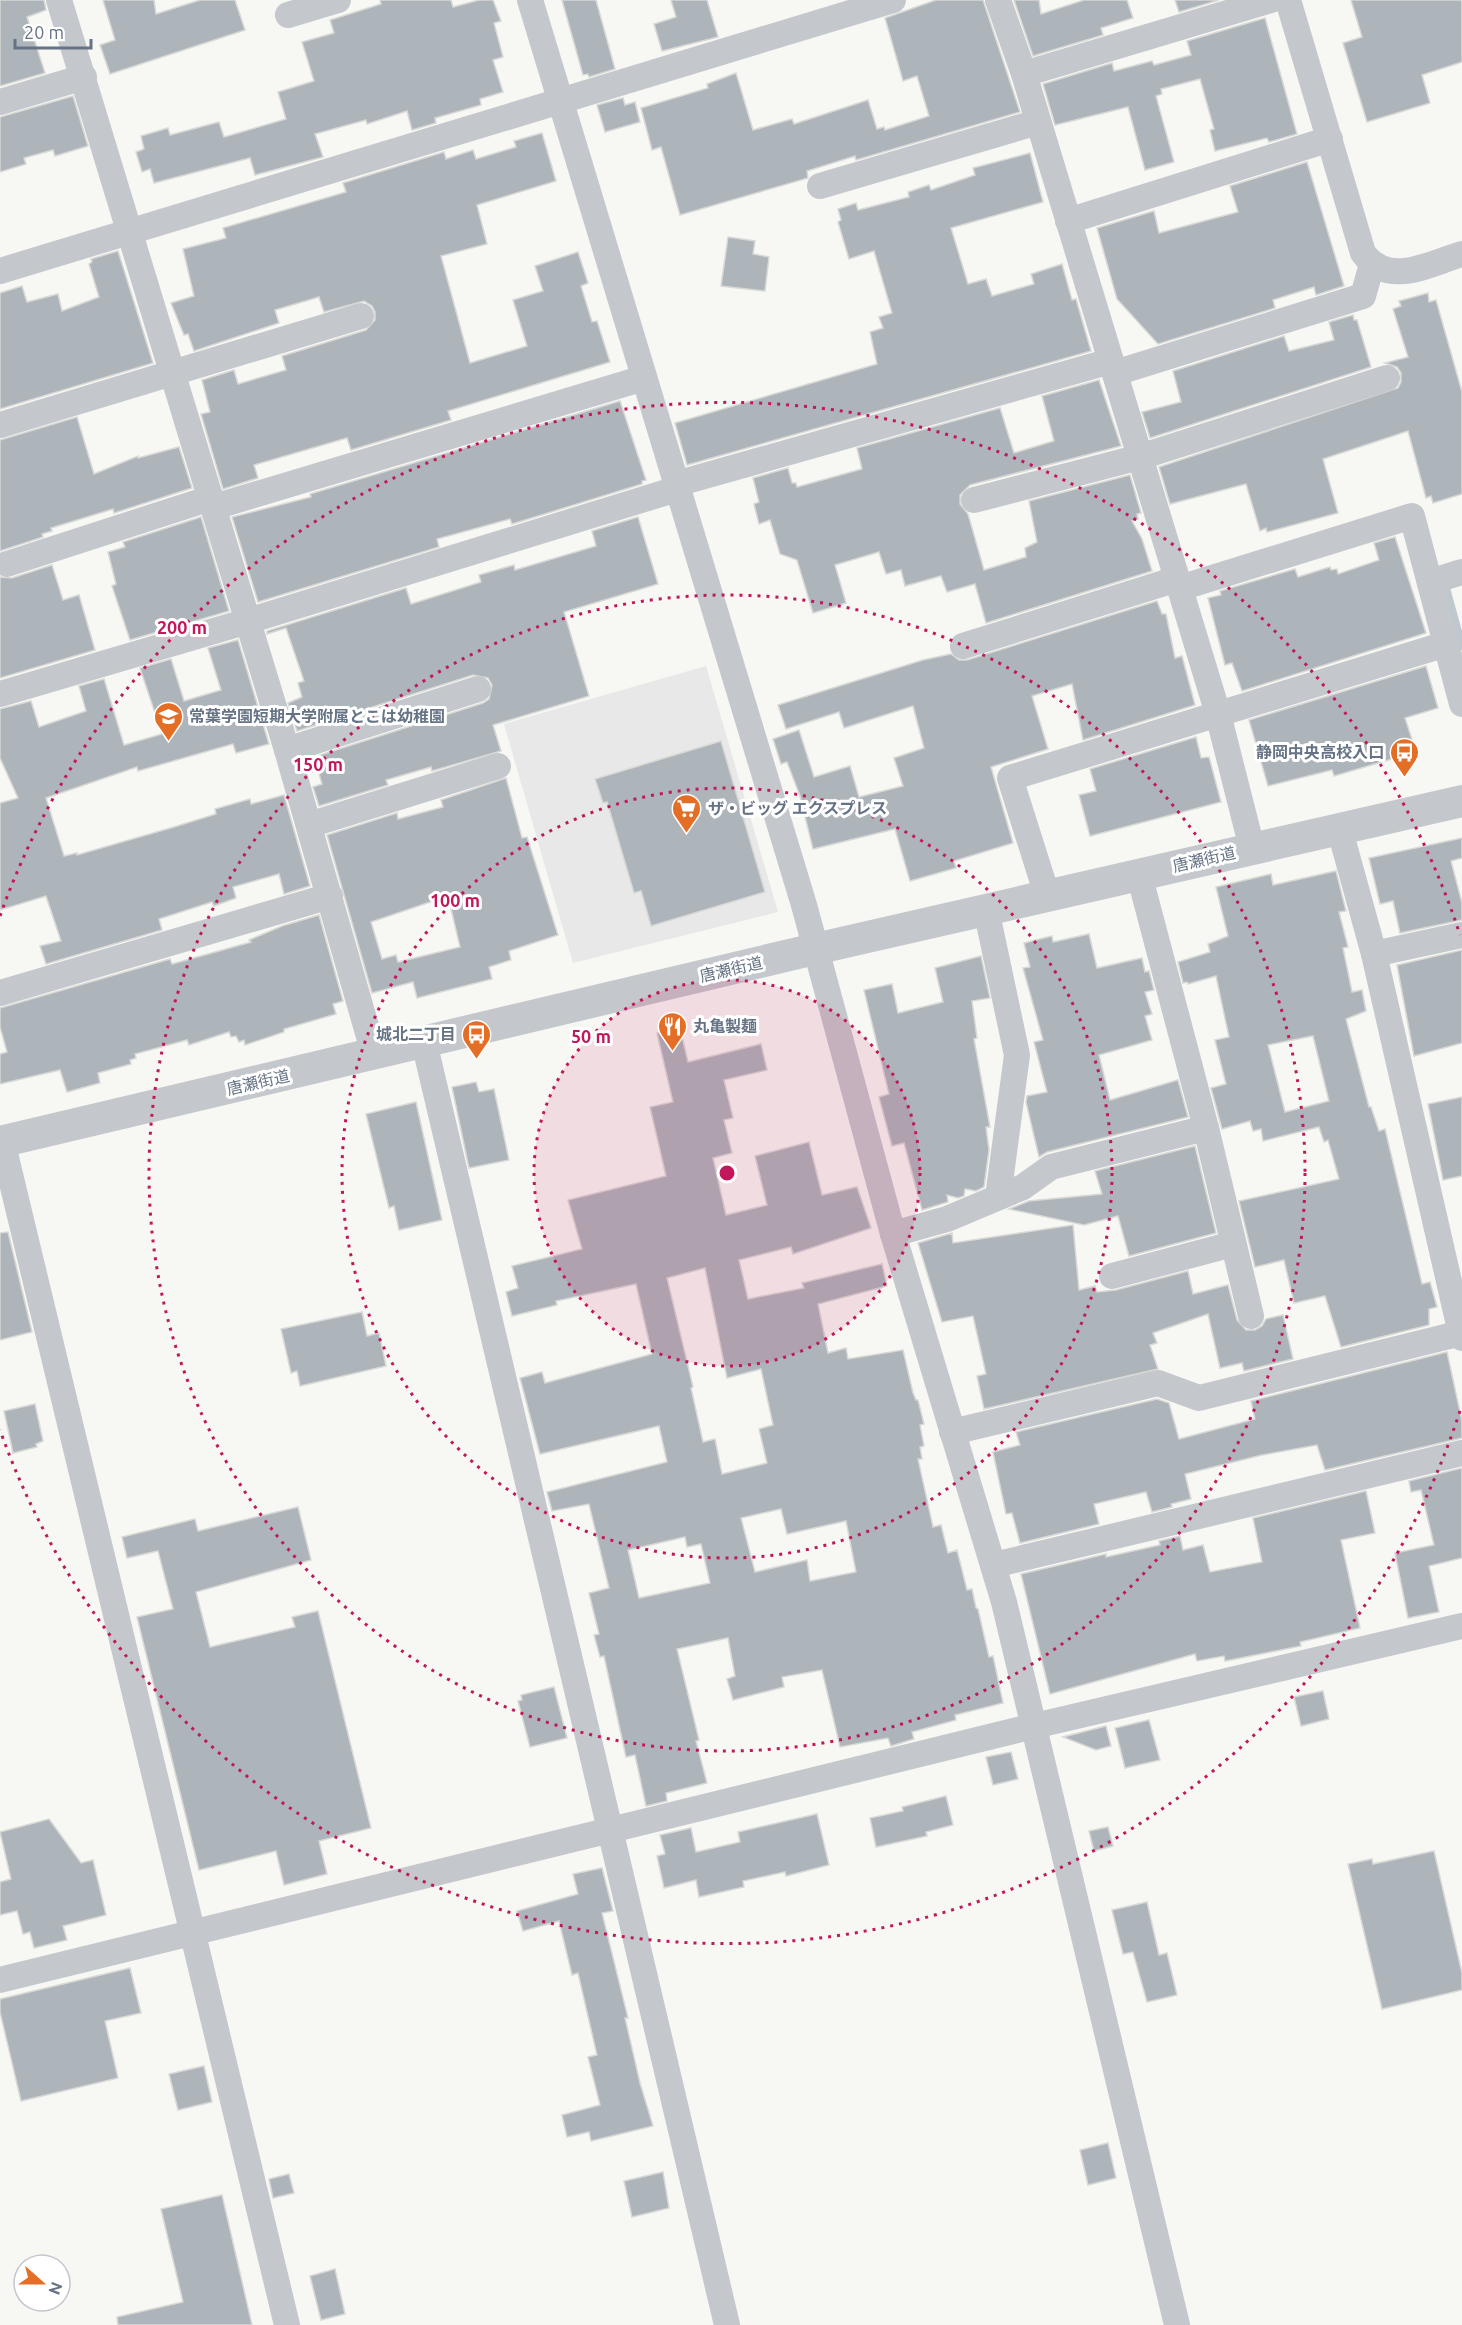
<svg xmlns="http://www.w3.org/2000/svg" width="1462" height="2325" font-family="Ubuntu,'Noto Sans JP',sans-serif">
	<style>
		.built { fill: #e7e8e7 }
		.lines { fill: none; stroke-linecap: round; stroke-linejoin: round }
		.stream { stroke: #c0c8cf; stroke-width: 8 }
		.building { fill: #adb4ba; stroke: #d8d8d6; stroke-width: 1.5; fill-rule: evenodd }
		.minor { stroke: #c4c7cb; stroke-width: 26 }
		.tertiary { stroke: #c4c7cb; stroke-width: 32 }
		.ring { fill: none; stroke: #c2185b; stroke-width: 3; stroke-dasharray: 3 6 }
		.labels { text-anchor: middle; stroke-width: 6; stroke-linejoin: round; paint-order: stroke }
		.poi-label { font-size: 16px; font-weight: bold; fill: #667385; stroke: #fff; text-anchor: start }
		.street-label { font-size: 16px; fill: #667385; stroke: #fff }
		.centre { fill: #c2185b; stroke: #fff; stroke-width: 3 }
		.ring-label { font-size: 18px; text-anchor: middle; font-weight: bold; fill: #c2185b; stroke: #fff; stroke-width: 6; stroke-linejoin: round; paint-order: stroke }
	</style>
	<rect width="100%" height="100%" fill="#f7f7f4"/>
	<polygon class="built" points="706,666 778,912 573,963 504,724"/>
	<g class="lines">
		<polyline class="stream" points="1446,588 1462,646"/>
	</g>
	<g class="building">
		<polygon points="0,0 44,0 46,10 27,17 45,73 0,86"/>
		<polygon points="103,0 154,0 156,14 200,0 235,0 245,30 110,74 100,45 115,40"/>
		<polygon points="380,0 451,0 453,7 479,0 493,0 501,21 494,23 503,57 493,60 503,92 480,99 481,105 435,118 436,123 412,130 407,111 367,124 366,120 315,134 323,157 255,175 250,158 154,183 150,169 142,172 136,152 144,149 141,136 168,128 170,135 219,122 224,137 286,119 278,92 314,81 302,42 334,33 330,20 381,4"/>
		<polygon points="562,0 596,0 615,69 589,77 588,74 583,75"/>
		<polygon points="671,0 707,0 718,37 662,51 654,24 676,17"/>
		<polygon points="936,0 983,0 1020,112 856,160 855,156 852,157 807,171 808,178 680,215 661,147 652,150 641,108 708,88 707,84 736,73 753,130 792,119 794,124 868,100 877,129 884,127 885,130 929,116 917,76 903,81 885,18"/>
		<polygon points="1014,0 1039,0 1041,14 1084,0 1127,0 1133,18 1101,28 1103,35 1033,56"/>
		<polygon points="1175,0 1219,0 1179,12"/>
		<polygon points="1351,0 1462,0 1462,62 1422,75 1430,103 1367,122 1343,43 1362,37"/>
		<polygon points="1265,18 1297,134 1269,142 1267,138 1215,151 1210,130 1214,129 1200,79 1161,89 1162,94 1156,96 1174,162 1145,170 1128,107 1055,125 1043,84 1112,63 1114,71 1152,61 1154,65 1191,55 1187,41"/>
		<polygon points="73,96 88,146 55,156 53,150 24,158 26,164 0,172 0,117"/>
		<polygon points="623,98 625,105 635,102 640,122 605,132 597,105"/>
		<polygon points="542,133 556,181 477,205 487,244 441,256 470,363 527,346 513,300 543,291 535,266 578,252 588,283 581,286 592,322 597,321 610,362 448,411 451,420 351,450 347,438 254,465 258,478 223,489 201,414 210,412 202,380 234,370 238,384 286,370 282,356 366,330 375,320 375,312 372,306 364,301 324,312 319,297 275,310 279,323 194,351 188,334 184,335 171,303 194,296 183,249 226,238 223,228 346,192 343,183 444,152 446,159 473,150 476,159 516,147 514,141"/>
		<polygon points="1030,153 1043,202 951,228 968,284 986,279 992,296 1034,284 1031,274 1062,264 1072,300 1076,299 1091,351 687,465 675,423 877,364 870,332 883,328 879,317 892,313 874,251 849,259 838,222 841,220 838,209 856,203 858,210 909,197 908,192 929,185 931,190 975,175 973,168"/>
		<polygon points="1307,162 1344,286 1316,295 1314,287 1273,300 1275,308 1158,344 1117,299 1097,228 1154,211 1159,233 1238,212 1230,186"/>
		<polygon points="728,237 755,241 753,254 769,257 765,291 721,286"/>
		<polygon points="118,251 153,363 0,409 0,293 22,286 27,302 58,294 62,311 99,297 89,264 92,262 91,259"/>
		<polygon points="1428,293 1429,302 1436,300 1462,392 1462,494 1433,503 1431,496 1426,498 1408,431 1323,459 1338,513 1267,532 1266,528 1260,531 1246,484 1170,504 1159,467 1398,388 1401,382 1401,373 1397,367 1385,363 1408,357 1393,309 1401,306 1399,301"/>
		<polygon points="1353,315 1354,320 1357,320 1371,367 1150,438 1142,412 1181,402 1173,371 1284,336 1289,351 1334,340 1329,322"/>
		<polygon points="1099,380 1121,446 970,485 960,495 960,504 968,514 984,570 1026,557 1025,548 1037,542 1029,501 1130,475 1141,513 1137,514 1138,519 1132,521 1142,539 1152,571 986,623 975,584 947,592 941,576 905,586 901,570 886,574 879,552 835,565 846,603 813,613 797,560 780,554 770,520 759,524 754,504 759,502 753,478 788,468 792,483 796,483 797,487 862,469 857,448 1000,408 1014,453 1054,441 1042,396"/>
		<polygon points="620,401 646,480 642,481 642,484 512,524 510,519 437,539 439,547 258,602 232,517 311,497 310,494"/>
		<polygon points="77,417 94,474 138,456 138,458 179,447 192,488 114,513 113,509 51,528 52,531 42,534 43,537 0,551 0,440"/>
		<polygon points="201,517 229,611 130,640 112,586 116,584 108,552 125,547 123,542"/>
		<polygon points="638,517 658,584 564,612 589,696 493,725 501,751 432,771 431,767 386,780 388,785 319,806 313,787 322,784 314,757 483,703 489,699 492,685 488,678 473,675 297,731 288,703 302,697 298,683 304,681 286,628 267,634 267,631 406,588 411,604 481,582 479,575 514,565 515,570 596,546 592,531"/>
		<polygon points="1395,537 1426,633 1242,691 1232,663 1225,665 1208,598 1221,595 1220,591 1295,569 1298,577 1330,567 1331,570 1337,569 1338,574 1379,560 1374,543"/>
		<polygon points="52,565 63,600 79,595 95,650 0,678 0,577 12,578"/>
		<polygon points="1157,601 1162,614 1166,614 1175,658 1182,656 1195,705 1083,740 1072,684 1032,696 1048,749 991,767 1013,843 954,861 956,868 910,881 895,829 813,849 800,796 787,762 781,764 773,739 799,730 814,777 850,766 859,797 903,786 894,758 924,748 913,706 844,728 839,712 786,729 778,705 923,660 951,654 959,660 967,660"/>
		<polygon points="238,640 269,744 236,753 233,744 138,771 137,767 46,798 64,856 77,853 77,855 174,827 216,814 215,809 250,799 251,804 284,795 310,886 284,894 279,874 233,887 236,898 214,906 212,902 159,919 162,930 46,964 40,946 61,941 46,896 0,910 0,803 18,798 0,758 0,709 31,701 39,727 86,711 79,686 104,679 124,745 162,734 140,668 171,659 184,701 221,690 208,648"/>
		<polygon points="1426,666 1438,708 1405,718 1416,752 1334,776 1332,770 1268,786 1249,720"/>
		<polygon points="1196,737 1201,758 1209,757 1221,802 1090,836 1079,795 1096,791 1090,769"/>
		<polygon points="721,741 765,892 651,926 641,891 634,893 607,802 603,803 595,779"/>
		<path d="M506,778L522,838L527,837L558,935L509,951L511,960L489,967L492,979L417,998L413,982L372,993L327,835L397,813L398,819L443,807L441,800ZM448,896L460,947L398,962L396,955L382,959L371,922Z"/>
		<polygon points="1462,838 1462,858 1451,861 1462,903 1462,920 1400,933 1393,901 1380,904 1369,858"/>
		<path d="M1336,871L1346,911L1339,912L1348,947L1343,948L1352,992L1362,990L1366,1011L1346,1019L1369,1107H1371L1379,1131L1385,1129L1422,1284L1430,1282L1437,1307L1429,1309V1325L1341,1347L1325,1296L1294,1303L1284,1260L1255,1267L1239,1201L1339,1179L1328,1140L1324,1142L1319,1127L1263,1141L1261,1129L1253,1131L1250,1121L1222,1129L1211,1088L1226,1084L1215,1040L1229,1037L1216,976L1188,984L1187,982L1183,983L1178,962L1210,952L1208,944L1228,936L1216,887L1271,874L1273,885ZM1313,1036L1329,1101L1285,1112L1268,1045Z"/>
		<polygon points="319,915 343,1001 333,1004 336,1014 284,1029 284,1032 245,1045 244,1040 239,1042 236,1036 231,1037 229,1032 189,1045 187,1040 135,1054 136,1058 130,1060 131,1064 98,1073 100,1083 67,1092 60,1070 0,1084 0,1054 7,1052 0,1027 0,1008 170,959 172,964 251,942 249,940 282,926"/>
		<polygon points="1089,934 1097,968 1142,958 1145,972 1149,971 1154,990 1145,992 1152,1014 1145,1016 1152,1040 1099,1055 1110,1100 1178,1080 1188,1117 1047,1152 1039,1157 1026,1102 1027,1096 1047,1092 1034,1042 1043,1040 1023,968 1030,967 1024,943 1052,936 1053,942"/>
		<polygon points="1462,950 1462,1043 1414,1056 1397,965"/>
		<polygon points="981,956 990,998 972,1001 977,1038 974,1039 990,1127 986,1127 989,1150 984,1187 976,1191 965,1189 964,1196 958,1198 947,1195 948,1202 922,1210 904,1143 892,1146 889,1135 879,1097 889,1094 864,990 892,984 898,1013 943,1002 935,968"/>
		<path d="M680,1028L688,1062L761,1044L767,1070L724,1080L733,1118L724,1120L732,1153L713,1158L726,1215L767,1205L755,1156L809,1142L822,1195L857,1187L871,1228L793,1254L791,1247L739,1260L748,1299L804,1288L802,1283L882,1264L887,1286L818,1304L828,1353L846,1348L848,1359L903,1350L913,1393L916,1400H918L924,1424L920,1425L924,1446L920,1447L922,1459H918L933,1527L941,1525L948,1553L957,1550L967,1590L972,1589L976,1608L978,1609L989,1657L993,1656L1003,1703L955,1715L956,1720L912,1732L914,1739L891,1746L888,1738L840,1747L822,1670L782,1677L784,1687L733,1700L727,1679L735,1676L728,1638L677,1649L699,1740L696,1741L707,1783L666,1793L667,1801L646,1806L635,1755L626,1757L604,1656L600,1657L594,1635L599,1634L589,1593L609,1588L589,1504L552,1511L547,1492L667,1462L659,1426L540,1454L520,1378L542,1372L545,1383L652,1354L636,1284L556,1301L557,1305L512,1316L506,1292L518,1288L512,1266L582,1249L568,1200L666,1176L650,1107L673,1102L657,1033ZM705,1268L727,1378L761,1369L773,1425L759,1429L767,1463L722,1474L715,1439L703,1442L691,1388L693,1387L667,1278ZM781,1509L787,1534L846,1521L856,1572L810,1581L807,1560L755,1572L741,1518ZM685,1537L687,1547L701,1544L710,1583L639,1598L628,1550Z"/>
		<polygon points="476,1082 479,1092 494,1089 509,1160 469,1168 452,1087"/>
		<polygon points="1462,1097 1462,1176 1443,1180 1428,1104"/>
		<polygon points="416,1102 442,1220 399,1230 394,1206 389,1208 366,1114"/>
		<polygon points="1195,1146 1216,1233 1129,1256 1118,1216 1084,1225 1009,1209 1029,1201 1102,1194 1095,1171"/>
		<polygon points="1073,1225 1079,1290 1095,1286 1097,1292 1116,1290 1188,1271 1193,1294 1228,1285 1237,1320 1246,1330 1255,1330 1262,1326 1266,1319 1283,1315 1293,1359 1244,1371 1242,1363 1220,1368 1208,1314 1153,1333 1157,1343 1150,1345 1158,1369 984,1409 977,1376 986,1374 973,1316 942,1322 918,1243 952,1233 953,1243"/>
		<polygon points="8,1232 32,1332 0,1340 0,1233"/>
		<polygon points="362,1312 367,1336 379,1333 386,1366 300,1386 297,1371 291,1373 281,1329"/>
		<polygon points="1447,1352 1462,1421 1462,1438 1325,1470 1317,1445 1262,1455 1185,1474 1191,1499 1171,1504 1172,1507 1152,1512 1146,1492 1094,1504 1099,1524 1020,1543 1012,1513 1006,1514 993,1452 1020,1445 1016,1432 1157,1399 1169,1403 1179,1439 1255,1419 1251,1401"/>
		<polygon points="35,1404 43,1441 36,1444 37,1447 13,1453 4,1411"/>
		<polygon points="1462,1468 1462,1558 1429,1566 1439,1612 1408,1618 1395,1553 1434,1545 1421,1490 1411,1492 1409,1481"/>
		<polygon points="1366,1491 1375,1533 1341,1540 1360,1628 1300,1642 1301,1646 1225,1661 1224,1656 1197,1661 1195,1654 1050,1694 1021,1574 1106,1554 1106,1557 1160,1545 1159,1541 1180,1536 1183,1550 1203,1545 1210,1572 1262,1562 1253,1518"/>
		<polygon points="298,1507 311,1560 196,1592 210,1647 295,1627 292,1617 318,1611 371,1828 319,1841 327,1874 284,1885 276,1851 199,1870 137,1617 173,1609 158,1551 127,1558 122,1537 195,1519 198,1531"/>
		<polygon points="554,1687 567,1738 530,1747 518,1701 522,1700 521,1695"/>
		<polygon points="1323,1691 1329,1719 1301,1726 1294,1697"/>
		<polygon points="1149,1720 1160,1760 1125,1768 1115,1728"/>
		<polygon points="1106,1726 1111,1746 1096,1750 1063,1737"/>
		<polygon points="1011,1752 1018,1779 993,1785 986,1757"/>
		<polygon points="946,1796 953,1825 926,1832 927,1836 876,1847 870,1818 903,1811 902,1807"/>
		<polygon points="817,1814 829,1865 786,1876 785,1872 743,1881 744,1887 699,1897 696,1880 664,1888 657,1856 665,1854 660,1835 691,1828 696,1852 740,1842 738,1832"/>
		<polygon points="49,1819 81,1863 93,1860 106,1915 63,1926 67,1940 34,1948 30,1932 23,1934 17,1911 0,1915 0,1882 11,1879 0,1832"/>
		<polygon points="1108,1827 1113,1846 1094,1851 1089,1831"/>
		<polygon points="1434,1851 1462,1973 1462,1990 1382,2009 1348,1864 1372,1859 1373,1864"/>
		<polygon points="602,1868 613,1911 602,1913 628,2018 625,2018 640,2083 653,2126 591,2141 589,2132 567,2137 562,2115 600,2105 588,2057 597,2055 578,1973 572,1975 559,1921 523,1931 517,1911 578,1894 573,1874"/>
		<polygon points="1147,1902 1159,1955 1167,1953 1177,1995 1147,2002 1133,1952 1123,1954 1112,1910"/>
		<polygon points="130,1968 141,2013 105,2021 118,2078 21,2101 0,2012 0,1999"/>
		<polygon points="204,2066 212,2102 178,2110 169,2074"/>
		<polygon points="1108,2143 1116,2178 1088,2185 1080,2150"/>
		<polygon points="663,2172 669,2208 632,2217 624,2181"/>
		<polygon points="289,2174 294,2193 273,2198 269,2179"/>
		<polygon points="222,2195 252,2325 118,2325 117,2317 183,2302 161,2209"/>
		<polygon points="335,2269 345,2314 321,2320 310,2276"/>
	</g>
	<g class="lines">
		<g class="minor">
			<polyline points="59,0 287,750 374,1054"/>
			<polyline points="530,0 804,905 893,1234 1004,1602 1177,2325"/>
			<polyline points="998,0 1024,74 1218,714 1252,848"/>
			<path d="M1288,0L1363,253C1389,288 1428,264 1462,254"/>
			<polyline points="288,15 338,0"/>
			<polyline points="1024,74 1271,0"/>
			<polyline points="0,102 84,77"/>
			<polyline points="820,186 1038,122"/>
			<polyline points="1068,221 1330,139"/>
			<polyline points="0,271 893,0"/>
			<polyline points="1115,373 1363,296 1372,264"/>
			<polyline points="0,425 361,316"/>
			<polyline points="676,484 1111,361"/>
			<polyline points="974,500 1140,457 1387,378"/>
			<polyline points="214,507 644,378"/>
			<polyline points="7,564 211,498"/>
			<polyline points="1430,582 1462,572"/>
			<polyline points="1180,588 1412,516 1462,704"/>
			<polyline points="963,646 1177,579"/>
			<polyline points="0,694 248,621 677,489"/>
			<polyline points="287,750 478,689"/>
			<polyline points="309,825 498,766"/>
			<polyline points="1339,827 1374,954 1462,1338"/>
			<polyline points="1139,874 1206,1128 1251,1316"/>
			<polyline points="1047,895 1010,778 1446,644"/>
			<polyline points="986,909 1017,1055 998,1197"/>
			<polyline points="1374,954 1462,935"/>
			<polyline points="0,993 330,896"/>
			<polyline points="424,1042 727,2325"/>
			<polyline points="2,1141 287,2325"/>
			<polyline points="893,1234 947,1219 1023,1187 1051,1167 1206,1128"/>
			<polyline points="1112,1276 1233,1244"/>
			<polyline points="952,1432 1158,1383 1199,1398 1461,1333"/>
			<polyline points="994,1565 1462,1453"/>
			<polyline points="0,1980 1034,1726 1462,1626"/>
		</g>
		<polyline class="tertiary" points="0,1142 815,949 1462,801"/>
	</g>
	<circle cx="727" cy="1173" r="193" fill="#c2185b" fill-opacity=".12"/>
	<g class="ring">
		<circle cx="727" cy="1173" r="193"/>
		<circle cx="727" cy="1173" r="385"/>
		<circle cx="727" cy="1173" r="578"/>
		<path d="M1460 1411A771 771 0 0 1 0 1430M0 916A771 771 0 0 1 1460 935"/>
	</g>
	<defs>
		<symbol id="school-pin" viewBox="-11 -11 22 30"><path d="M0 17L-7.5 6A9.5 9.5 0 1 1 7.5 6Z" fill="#e56e26" stroke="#fff"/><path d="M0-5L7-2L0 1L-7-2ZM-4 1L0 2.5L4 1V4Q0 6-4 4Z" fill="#fff"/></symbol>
		<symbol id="bus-pin" viewBox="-11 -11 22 30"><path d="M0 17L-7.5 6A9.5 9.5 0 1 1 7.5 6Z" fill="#e56e26" stroke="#fff"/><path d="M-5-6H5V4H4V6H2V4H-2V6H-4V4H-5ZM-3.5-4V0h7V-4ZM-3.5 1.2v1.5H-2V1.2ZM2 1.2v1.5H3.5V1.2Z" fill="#fff"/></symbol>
		<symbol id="supermarket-pin" viewBox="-11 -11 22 30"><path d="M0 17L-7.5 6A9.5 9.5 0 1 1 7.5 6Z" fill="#e56e26" stroke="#fff"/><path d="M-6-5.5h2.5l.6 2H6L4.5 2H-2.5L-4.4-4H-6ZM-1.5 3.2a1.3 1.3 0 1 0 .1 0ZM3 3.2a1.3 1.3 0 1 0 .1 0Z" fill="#fff"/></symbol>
		<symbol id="restaurant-pin" viewBox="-11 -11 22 30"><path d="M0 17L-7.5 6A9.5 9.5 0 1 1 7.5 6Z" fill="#e56e26" stroke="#fff"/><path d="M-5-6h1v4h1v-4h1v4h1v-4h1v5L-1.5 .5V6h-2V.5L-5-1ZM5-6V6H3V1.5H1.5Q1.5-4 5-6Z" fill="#fff"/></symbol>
	</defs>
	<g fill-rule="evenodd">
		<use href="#school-pin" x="152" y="700" width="33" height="45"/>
		<use href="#bus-pin" x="1388" y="736" width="33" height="45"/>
		<use href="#supermarket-pin" x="670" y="792" width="33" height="45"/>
		<use href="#restaurant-pin" x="656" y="1010" width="33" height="45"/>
		<use href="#bus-pin" x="460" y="1018" width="33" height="45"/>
	</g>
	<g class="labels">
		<g class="poi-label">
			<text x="189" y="722">常葉学園短期大学附属とこは幼稚園</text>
			<text x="1384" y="758" text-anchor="end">静岡中央高校入口</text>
			<text x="708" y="814">ザ・ビッグ エクスプレス</text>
			<text x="693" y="1032">丸亀製麺</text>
			<text x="456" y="1040" text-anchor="end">城北二丁目</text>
		</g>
		<g class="street-label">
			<text transform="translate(1204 859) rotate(-13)" y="6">唐瀬街道</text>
			<text transform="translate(731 969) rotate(-13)" y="6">唐瀬街道</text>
			<text transform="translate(258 1082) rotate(-13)" y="6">唐瀬街道</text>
		</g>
	</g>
	<circle cx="727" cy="1173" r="9" class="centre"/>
	<g class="ring-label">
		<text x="182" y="634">200 m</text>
		<text x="318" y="771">150 m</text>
		<text x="455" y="907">100 m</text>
		<text x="591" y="1043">50 m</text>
	</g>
	<g transform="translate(42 2283) rotate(111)"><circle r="28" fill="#ffffff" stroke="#c2c7ce" stroke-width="1.5"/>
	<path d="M0-4.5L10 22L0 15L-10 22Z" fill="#e56e26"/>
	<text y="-9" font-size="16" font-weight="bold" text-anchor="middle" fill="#667385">N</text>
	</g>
	<path d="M15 39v9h76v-9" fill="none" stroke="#667385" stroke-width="3"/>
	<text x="24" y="39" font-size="18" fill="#667385" stroke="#ffffff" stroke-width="4.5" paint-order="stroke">20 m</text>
</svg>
